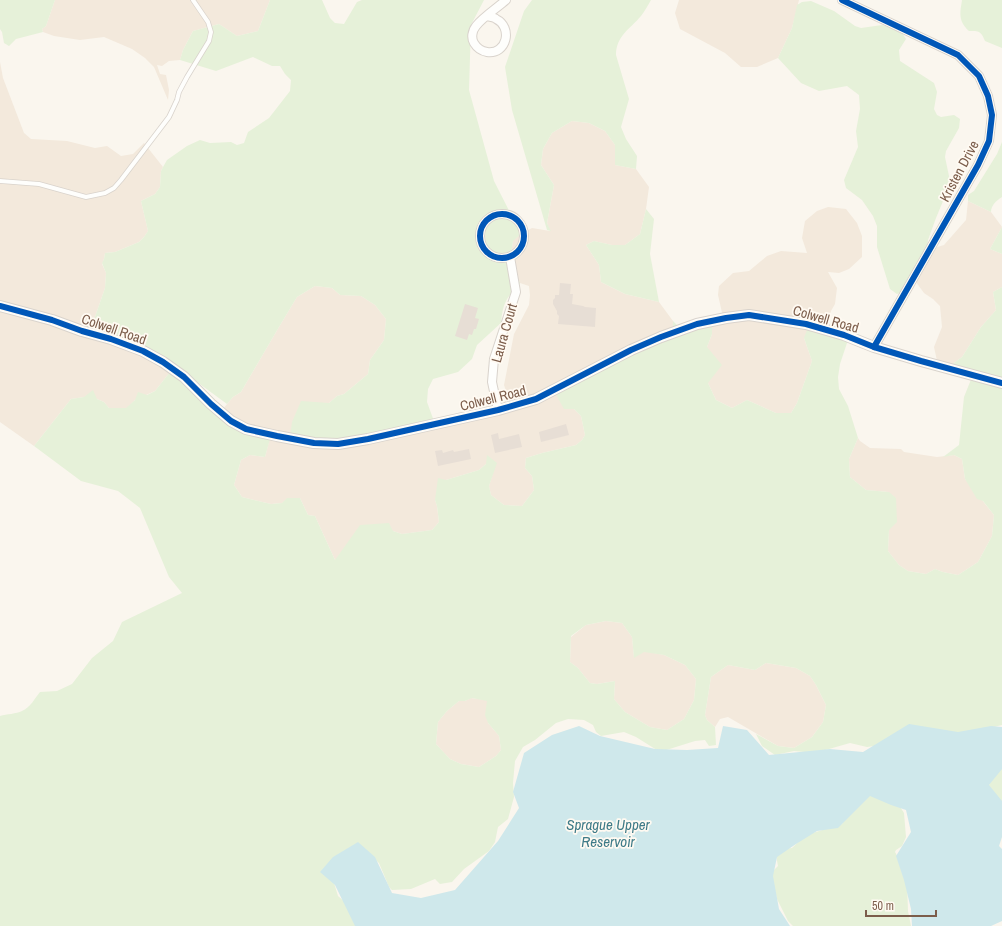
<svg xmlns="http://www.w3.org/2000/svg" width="1002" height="926" font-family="'Archivo Narrow',sans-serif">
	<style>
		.residential { fill: #f3e9dc }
		.green { fill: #e6f1d9; fill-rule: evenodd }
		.water { fill: #cfe8eb }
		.building { fill: #e7ded5 }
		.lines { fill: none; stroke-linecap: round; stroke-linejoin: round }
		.service-casing { stroke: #d9d3cc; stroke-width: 5.5 }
		.minor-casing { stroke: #d9d3cc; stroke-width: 10 }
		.tertiary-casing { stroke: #d9d3cc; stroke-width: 12 }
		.service { stroke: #fefefc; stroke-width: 4 }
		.minor { stroke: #fefefc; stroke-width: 8 }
		.tertiary { stroke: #fefefc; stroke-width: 10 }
		.cycleway-casing { stroke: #fffaf2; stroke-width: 8 }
		.cycleway { stroke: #0057b8; stroke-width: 6 }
		.labels { text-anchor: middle; stroke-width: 3.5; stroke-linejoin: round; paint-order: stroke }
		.street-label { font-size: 14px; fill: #7c5d4b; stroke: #fffaf2 }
		.water-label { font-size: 15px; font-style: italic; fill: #3f7b88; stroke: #fffaf2 }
	</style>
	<rect width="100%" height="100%" fill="#faf6ee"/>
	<g class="residential">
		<polygon points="55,0 270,0 258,31 237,36 219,24 193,31 183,50 180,60 169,61 162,66 157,65 160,74 166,75 169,90 168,100 154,67 145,58 132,49 104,37 80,40 54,36 43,32 42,29 46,26"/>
		<polygon points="679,0 799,0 792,28 778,58 757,67 741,67 725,53 680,29 675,13"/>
		<polygon points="0,62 3,78 24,133 31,139 67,141 95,148 107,146 121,156 133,154 144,143 163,167 161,171 160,187 155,194 141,201 148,231 144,237 139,242 115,252 105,253 104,259 102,264 106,273 105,288 90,331 148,352 170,372 155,391 135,400 126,409 109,408 104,402 97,399 84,397 71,399 34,446 0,422"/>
		<polygon points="572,121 589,123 605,131 615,145 615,165 636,169 649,187 646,209 640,234 625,245 612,245 594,241 586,245 599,265 601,282 625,294 659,302 673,321 673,332 574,409 581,416 585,435 582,440 576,445 542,453 526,458 525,468 532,476 534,490 522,506 504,505 491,495 489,486 496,463 486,464 479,470 446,480 435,500 437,506 439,522 432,530 402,534 393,531 335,560 315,516 308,515 300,498 282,503 271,504 242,497 234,485 241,460 250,455 265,457 271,434 246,428 222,410 233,397 241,392 279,327 297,297 315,286 332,288 340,295 361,296 375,305 386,319 384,340 370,360 368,374 344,394 337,396 329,403 316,442 511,406 504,385 514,334 529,305 530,295 529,286 520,283 510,261 513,240 521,234 532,228 550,231 547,223 554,185 541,165 543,149 552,133"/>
		<polygon points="968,201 991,212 1002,227 990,249 1002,254 1002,287 993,292 996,310 981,327 962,357 951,365 938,365 934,347 942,327 940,306 933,299 924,293 913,278 927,250 944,245 966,220"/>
		<polygon points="828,207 846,209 857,223 862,236 862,257 849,269 839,273 828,272 837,288 835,304 831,311 826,326 804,338 812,361 797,403 791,413 776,413 747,400 732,408 716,400 708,383 707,347 712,334 712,321 723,317 718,295 719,286 733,273 749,271 767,256 781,251 807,253 802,238 805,221 817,211"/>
		<polygon points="858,438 860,441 870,448 901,449 904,452 937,457 954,455 962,459 965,479 994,515 992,536 978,562 958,575 943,572 935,569 926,574 908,571 899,565 888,551 889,530 889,492 866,490 850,477 849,459"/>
		<polygon points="606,621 622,623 632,637 634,657 644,651 664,655 685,665 696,679 694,700 684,719 667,730 650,727 625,712 614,699 615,681 597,684 590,683 578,668 570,662 571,637 586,625"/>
		<polygon points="766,663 796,668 810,676 816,685 826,705 823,722 812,737 794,748 778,746 728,717 720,719 715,727 707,720 705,715 711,677 728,665 755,670"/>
		<polygon points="471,698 487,700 488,723 499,736 501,750 496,756 479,767 461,764 450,759 436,744 438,722 447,711 459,701 465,701"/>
	</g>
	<g class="green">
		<polygon points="0,0 55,0 46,26 42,29 43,32 16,39 9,46 4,43 2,32 0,29"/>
		<path d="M270,0H322L330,18L335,23L344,24L357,2L362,0H484L471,25L469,90L494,181L521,234L513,241L510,261L520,283C506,299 503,302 501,323L477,345L472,359L458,372L433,379L428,389L427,402L435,424L358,441L290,436L292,422L301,401L329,403L337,396L344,394L368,374L370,360L384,340L386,319L375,305L361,296L340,295L332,288L315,286L297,297L279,327L241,392L233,397L227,404L197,382L173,367L90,331L105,288L106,273L102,263L104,259L105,253L115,252L139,242L144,237L148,231L141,201L155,194L160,187L161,171L163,167L167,160L187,146L200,140L210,143L231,142L237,145L244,143L248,132L269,118L290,91L291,80L285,74L280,66H272L253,57L216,71L180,60L183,50L193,31L219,24L237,36L258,31Z"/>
		<path d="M532,0H651C648,5 645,11 641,16C630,29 616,36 616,55L629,99L621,127L626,139L637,156L636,169L615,165V145L605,131L589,123L572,121L552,133L543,149L541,165L554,185L547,223L551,231L547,230L512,110L505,67L524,11Z"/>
		<path d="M962,0H1002V48L985,41C981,31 979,31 969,31C958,21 960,13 962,0Z"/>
		<polygon points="811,1 834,11 855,26 861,28 882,25 900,30 906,39 899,50 900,61 934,83 937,92 934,109 937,115 941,117 954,115 960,119 959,128 946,151 945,157 949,176 948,189 936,218 928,240 927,250 903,292 897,294 890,289 877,247 877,226 873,216 862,200 846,188 844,180 858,147 856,131 860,109 859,95 847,86 819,91 801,83 778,58 792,28 797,5 802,2"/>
		<path d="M1002,142V197C997,200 991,205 991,212L968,201V195L974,191L997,154Z"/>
		<polygon points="646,209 654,219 650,254 659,302 625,294 601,282 599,265 586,245 594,241 612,245 625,245 640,234"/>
		<polygon points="1002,227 1002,254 990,249"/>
		<path d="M1002,287V725L969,733L867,747L850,743L815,753L794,751L775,755L762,746L756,734L778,746L794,748L812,737L823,722L826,705L816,685L810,676L796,668L766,663L755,670L728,665L711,677L705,715L707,720L715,727L716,745L709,746L705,740L695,741L660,752L636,737L624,732L601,736L596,732L593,725L584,720L568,719L556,723L535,740L523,747L515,761L513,783L514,797L508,819L498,827L495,842L489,851L464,869L452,882L440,884L435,879L411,889L392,890L389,887L379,863L366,852L330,870L338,896L347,904L362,926H0V716C7,714 16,714 22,711C30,708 35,698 40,692L57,691L72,684L92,658L113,641L122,622L182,593L169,577L140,508L118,491L81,481L34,446L71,399L84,397L93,390L97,399L104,402L109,408H126L135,400L138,392L147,395L155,391L170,372L189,385L216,410L270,439L265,457L250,455L241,460L234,485L242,497L271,504L282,503L287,498H300L308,515L315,516L335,560L360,525L389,523L393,531L402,534L432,530L439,522L437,506L435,500L438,478L446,480L479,470L486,464L487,455L497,463L489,486L491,495L504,505L522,506L534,490L532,476L525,468L526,458L542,453L576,445L582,440L585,435L581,416L574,409H564L554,391L673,333V321L680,328L712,321V334L707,347L722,365L708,383L716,400L732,408L747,400L776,413H791L797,403L812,361L804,338L809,325L849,337L840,364L838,377L839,389L848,406L858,438L849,459L850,477L866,490L889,492L896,498L897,522L889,530L888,551L899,565L908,571L926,574L935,569L943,572L958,575L978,562L992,536L994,515L983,501L977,499L965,479L962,459L954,455L943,457L959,445L964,397L972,377L951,365L962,357L981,327L996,310L993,292ZM606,621L622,623L632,637L634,658L644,652L664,655L685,665L696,679L694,700L684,719L667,730L650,727L625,712L614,699L615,681L597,684L590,683L578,668L570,662L571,636L586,625ZM472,698L487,701L485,715L488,723L499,736L501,750L496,756L479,767L461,764L450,759L436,744L438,722L447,711L459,701H465Z"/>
		<polygon points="1002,762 1002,803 988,791 989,785"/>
		<polygon points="874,793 897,802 904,813 906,837 902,846 896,850 895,852 901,863 907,882 908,911 911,926 793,926 788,921 777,899 771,873 778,866 775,850 792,848 806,835 842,824 855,799"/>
	</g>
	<polygon class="water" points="909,724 958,732 991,726 1002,727 1002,769 989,785 1002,801 1002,837 999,846 1002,849 1002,921 991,926 912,926 911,909 904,880 896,856 911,832 906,810 891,805 870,796 838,828 817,831 796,844 777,857 773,876 779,909 790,926 355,926 335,885 320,872 333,857 358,842 375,857 392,893 421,898 455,890 498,841 519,808 513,792 524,753 552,735 579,726 600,736 655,749 687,750 718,748 723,726 747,730 769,755 830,749 863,752"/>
	<g class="building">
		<polygon points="560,283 571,284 570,294 573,294 572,304 583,306 585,307 596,308 595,327 558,324 559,316 557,314 557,311 553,304 553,300 555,298 555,295 559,295"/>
		<polygon points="465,304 478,308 475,318 479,319 476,329 474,329 472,335 469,334 467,340 455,336"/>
		<polygon points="566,424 569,435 541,442 539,432"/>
		<polygon points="498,433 499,439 519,434 522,447 495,453 491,435"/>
		<polygon points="469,449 471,459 438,466 435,451 442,450 443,453 453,450 454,452"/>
	</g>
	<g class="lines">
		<defs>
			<polyline id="service" points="0,181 39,184 86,197 105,193 114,188 121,180 169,117 177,100 179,92 187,77 209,41 211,32 208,22 193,0"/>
			<g id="minor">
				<polyline points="842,0 958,55 979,76 988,96 992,115 989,141 978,165 874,347"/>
				<path d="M487,16C490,17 494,17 496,19C513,27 507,55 487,52C481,51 477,48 474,43C471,38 472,31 476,26C483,17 497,8 506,0"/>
				<circle cx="502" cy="236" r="22"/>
				<polyline points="498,410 492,382 494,359 516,292 510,257"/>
			</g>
			<polyline id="tertiary" points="0,306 52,320 82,331 111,339 143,351 163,362 184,377 211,404 231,421 246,429 277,436 314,443 338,444 368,439 498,410 536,399 631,350 661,337 697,324 726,318 749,315 806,324 844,335 874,347 921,361 1002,383"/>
		</defs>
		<use href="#service" class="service-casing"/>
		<use href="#minor" class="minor-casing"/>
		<use href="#tertiary" class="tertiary-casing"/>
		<use href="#service" class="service"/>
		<use href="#minor" class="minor"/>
		<use href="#tertiary" class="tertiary"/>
		<defs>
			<g id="cycleway">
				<polyline points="842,0 958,55 979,76 988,96 992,115 989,141 978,165 874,347"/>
				<circle cx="502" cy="236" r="22"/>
				<polyline points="0,306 52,320 82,331 111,339 143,351 163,362 184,377 211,404 231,421 246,429 277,436 314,443 338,444 368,439 498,410 536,399 631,350 661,337 697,324 726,318 749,315 806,324 844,335 874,347 921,361 1002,383"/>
			</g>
		</defs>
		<use href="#cycleway" class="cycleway-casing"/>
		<use href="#cycleway" class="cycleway"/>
	</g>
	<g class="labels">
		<g class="street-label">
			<text transform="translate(959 171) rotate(-62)" y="5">Kristen Drive</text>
			<text transform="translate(826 319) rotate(16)" y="5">Colwell Road</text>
			<text transform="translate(114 329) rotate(19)" y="5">Colwell Road</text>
			<text transform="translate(504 333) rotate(-74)" y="5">Laura Court</text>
			<text transform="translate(493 398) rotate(-14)" y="5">Colwell Road</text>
		</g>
		<g class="water-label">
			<text x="608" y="830">Sprague Upper<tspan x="608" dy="17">Reservoir</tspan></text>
		</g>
	</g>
	<path d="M866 910v6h70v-6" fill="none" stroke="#7c5d4b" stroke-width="2"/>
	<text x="872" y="910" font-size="12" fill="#7c5d4b" stroke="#fffaf2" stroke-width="3" paint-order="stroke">50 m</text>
</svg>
